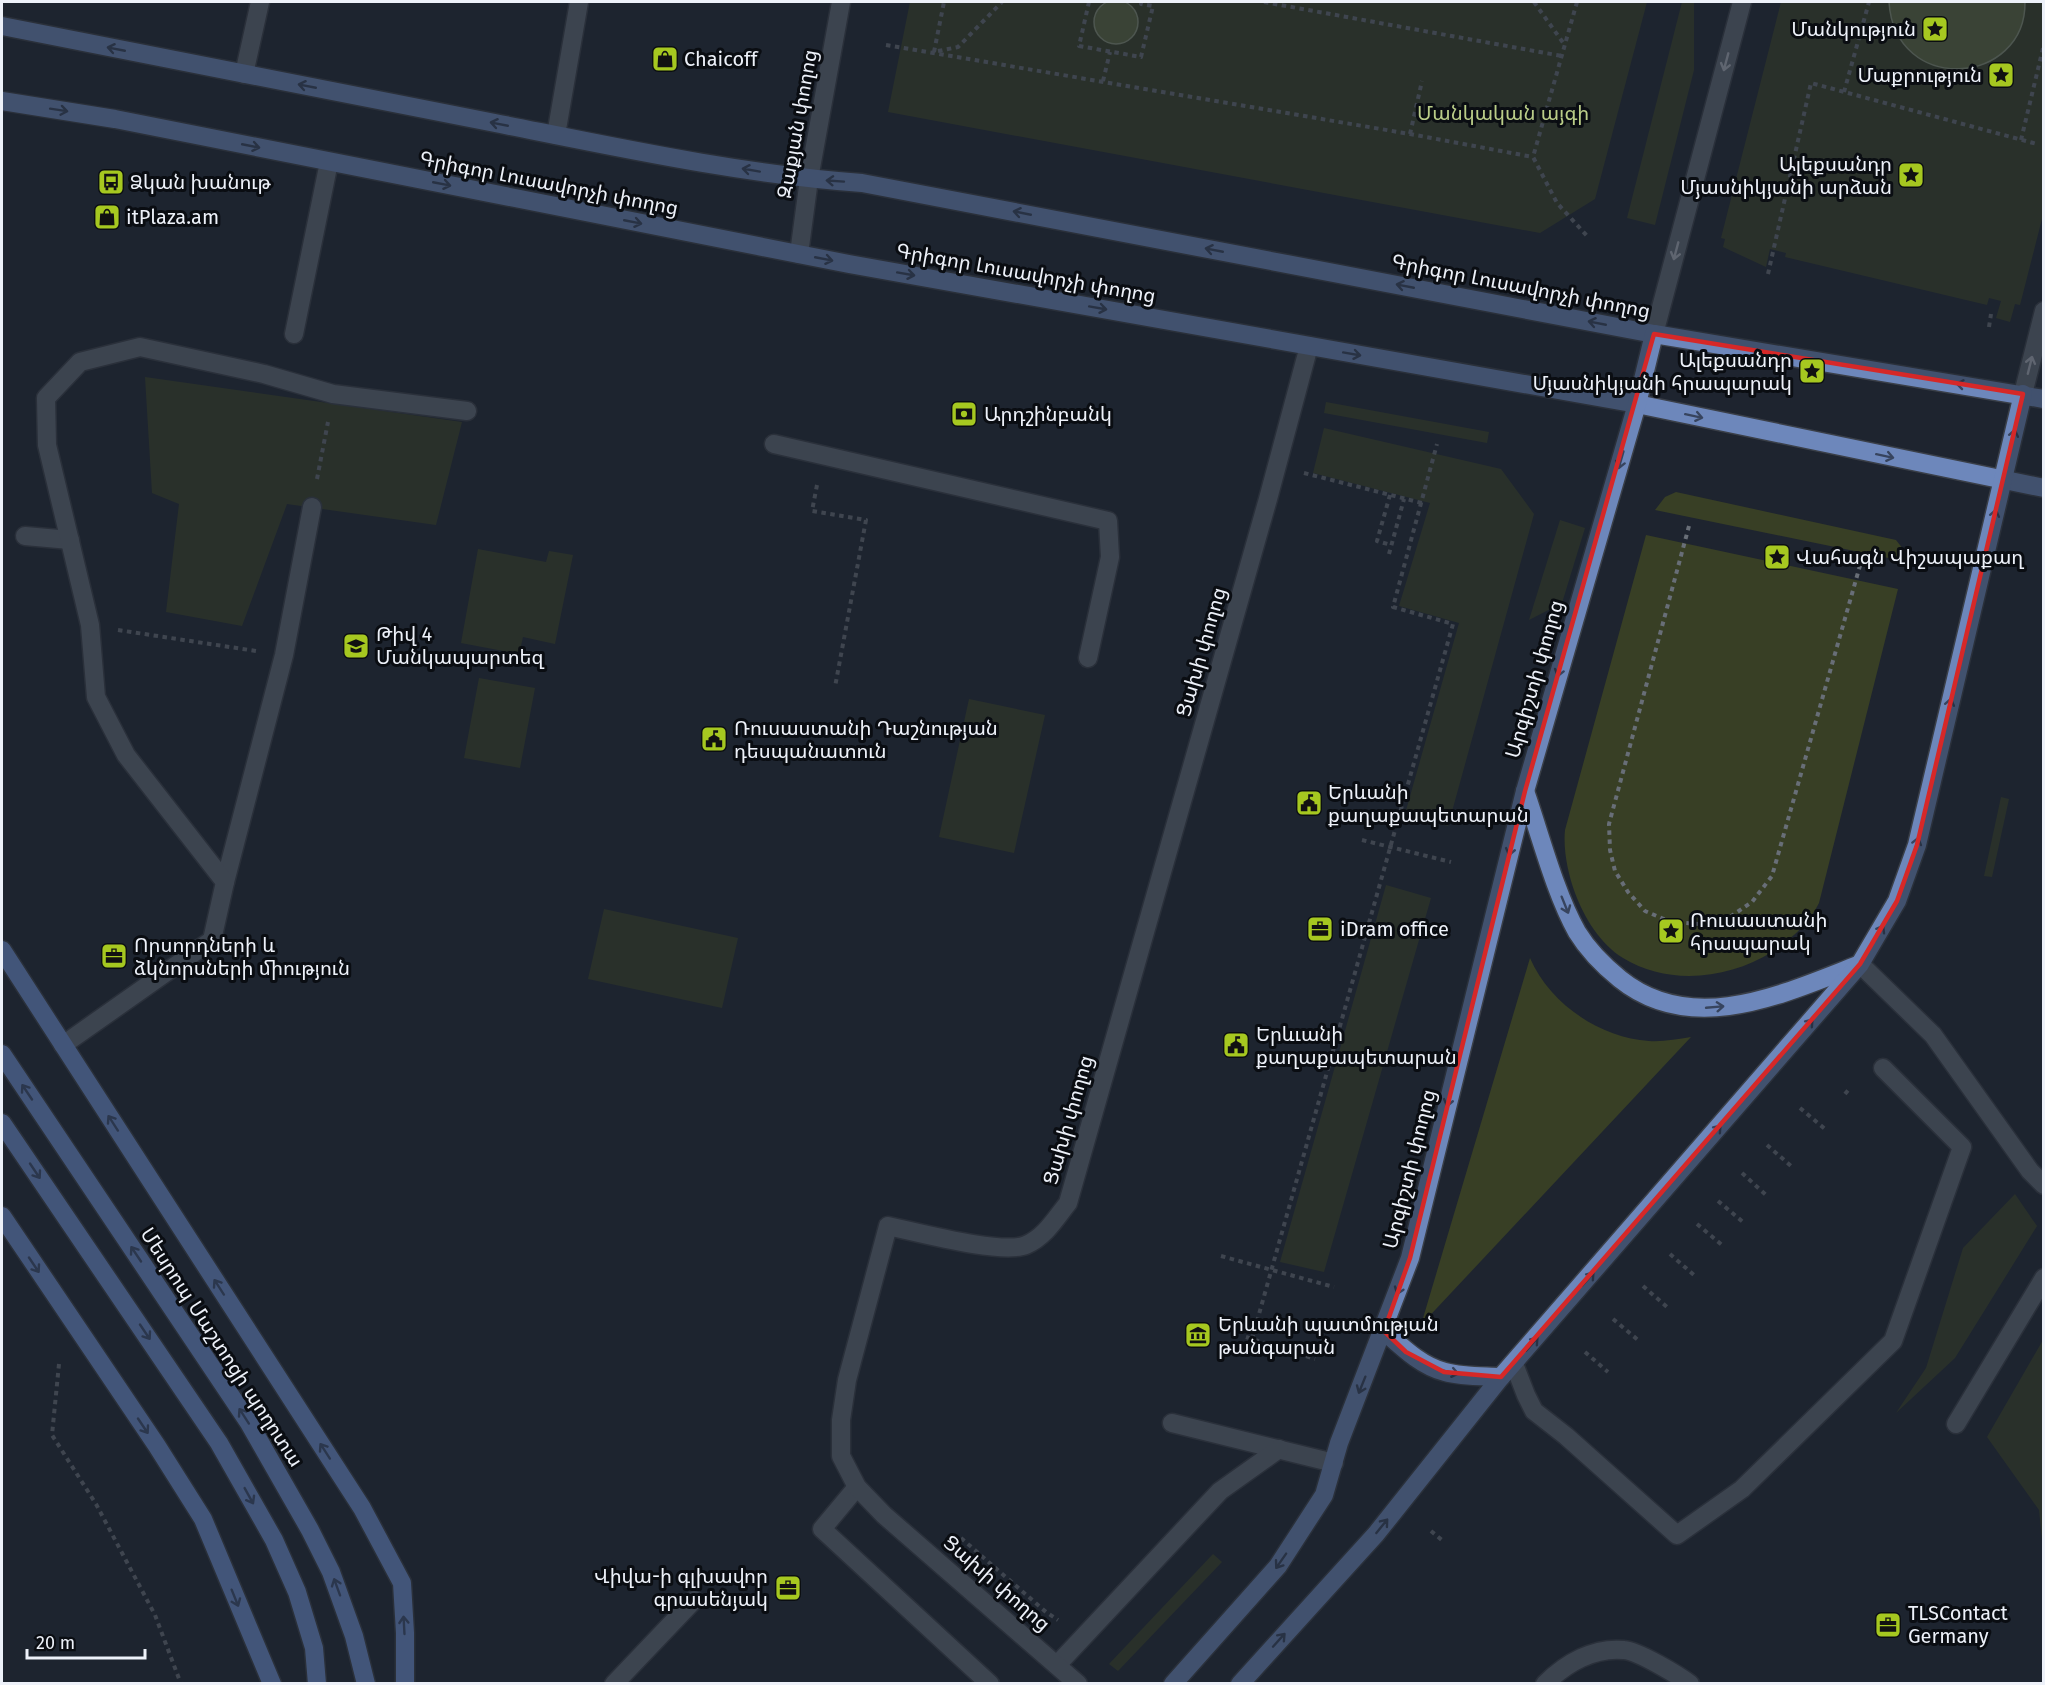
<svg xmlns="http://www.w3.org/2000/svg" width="2045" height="1685" font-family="'Fira Sans','Noto Sans Armenian',sans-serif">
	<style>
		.green { fill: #383f25 }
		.water { fill: #5d693f; stroke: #889277; stroke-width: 1.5 }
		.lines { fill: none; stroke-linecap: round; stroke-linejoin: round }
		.service-casing { stroke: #3a3f48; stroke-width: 21 }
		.minor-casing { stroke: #3a3f48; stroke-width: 21 }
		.tertiary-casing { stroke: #3a3f48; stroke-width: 21 }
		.secondary-casing { stroke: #3a3f48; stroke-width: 21 }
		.primary-casing { stroke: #3a3f48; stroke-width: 21 }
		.trunk-casing { stroke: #3a3f48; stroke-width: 21 }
		.path { stroke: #686e77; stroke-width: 4; stroke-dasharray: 4.5 4.5; stroke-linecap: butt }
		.service { stroke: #636a77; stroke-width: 18 }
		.minor { stroke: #636a77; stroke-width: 18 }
		.tertiary { stroke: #636a77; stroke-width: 18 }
		.secondary { stroke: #636a77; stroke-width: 18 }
		.primary { stroke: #6d87bb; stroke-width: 18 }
		.trunk { stroke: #7090d2; stroke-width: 18 }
		.oneway { stroke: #37445e }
		.oneway2 { stroke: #afb4be }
		.oneway3 { stroke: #3d4e72 }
		.marked { fill: none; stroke: #d62828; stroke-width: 4.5; stroke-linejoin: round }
		.labels { text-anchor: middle; stroke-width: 6; stroke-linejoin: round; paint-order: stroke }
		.poi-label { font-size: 20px; fill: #edf1f9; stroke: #0a0d12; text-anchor: start }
		.park-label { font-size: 20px; fill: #bacd88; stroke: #0a0d12 }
		.street-label { font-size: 20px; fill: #edf1f9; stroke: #0a0d12 }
	</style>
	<rect width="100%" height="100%" fill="#1e242f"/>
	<g class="green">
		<polygon points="910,2 1647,2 1595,199 1540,233 888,112"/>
		<polygon points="1682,2 1694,2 1694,70 1655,225 1627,218"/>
		<polygon points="1781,2 2043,2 2043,215 2020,305 2015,304 2010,322 1996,318 2001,301 1989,298 1987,305 1785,257 1786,253 1770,249 1766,267 1723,247 1725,239 1721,238"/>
		<polygon points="145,377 462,422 436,525 287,504 242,626 166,612 179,504 152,493"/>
		<polygon points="1326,402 1489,432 1487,443 1324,413"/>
		<polygon points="1324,428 1501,469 1534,514 1448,826 1405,814 1459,623 1399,606 1430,503 1313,473"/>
		<polygon points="1676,492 1896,540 1903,549 1903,561 1655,510 1665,497"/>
		<polygon points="1560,520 1585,528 1562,603 1529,620"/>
		<path d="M1646,535L1898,589L1819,903C1809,924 1791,939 1772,952C1729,979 1668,986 1623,958C1600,944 1584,917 1575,893C1568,874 1563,850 1565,830Z"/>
		<polygon points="478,549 546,562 549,551 573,555 555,644 523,637 519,654 461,643"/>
		<polygon points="479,678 535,688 520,768 464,758"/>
		<polygon points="969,699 1045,715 1014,853 939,837"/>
		<polygon points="2001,797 2009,799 1992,877 1984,876"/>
		<polygon points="1386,885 1431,898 1324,1272 1280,1262"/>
		<polygon points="604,909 738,938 722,1008 588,979"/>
		<path d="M1530,958C1549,1003 1600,1038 1649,1041C1663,1042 1677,1039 1691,1037L1421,1325Z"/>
		<polygon points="2015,1194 2037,1226 1955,1358 1896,1413 1926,1368 1963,1248"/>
		<polygon points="2043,1340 2044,1549 2043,1549 2039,1510 1987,1437"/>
		<polygon points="1213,1554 1222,1562 1118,1671 1109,1664"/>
	</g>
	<g class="water">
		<circle cx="1116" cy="22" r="22"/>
		<path d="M1889,2H2025C2026,86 1895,96 1889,2Z"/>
	</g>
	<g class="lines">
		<defs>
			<g id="service">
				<polyline points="244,74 260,2"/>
				<polyline points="556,135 579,2"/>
				<polyline points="294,334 329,162"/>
				<polyline points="774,444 1108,521 1110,557 1088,658"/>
				<polyline points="25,536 70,540"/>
				<polyline points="225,882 284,655 312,507"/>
				<polyline points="63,1045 212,940 225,882 126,755 96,697 90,625 47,445 46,398 80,362 140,347 264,374 333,394 467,411"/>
				<polyline points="1514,1364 1526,1395 1534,1411 1566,1436 1677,1535 1742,1489 1893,1341 1962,1147 1883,1068"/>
				<polyline points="1172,1423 1334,1463"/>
				<polyline points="1956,1424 2044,1278"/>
				<polyline points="857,1487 822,1529 990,1684"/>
				<polyline points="1057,1665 1220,1491 1279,1449"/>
				<polyline points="614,1684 694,1600"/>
				<path d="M1078,1684L884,1515L857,1487L841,1456V1420L847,1380L888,1226C917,1232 1002,1255 1026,1245C1045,1237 1056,1218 1068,1203L1268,499L1309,346"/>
				<path d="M1545,1684C1566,1663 1594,1647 1624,1650C1638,1651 1678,1675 1690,1684"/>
			</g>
			<polyline id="minor" points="1860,964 1933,1035 2030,1171 2044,1185"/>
			<polyline id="tertiary" points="799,254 809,179 841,2"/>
			<g id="secondary">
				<polyline points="1654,334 1742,2"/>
				<polyline points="2023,394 2044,311"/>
			</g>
			<g id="primary">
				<path d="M2,26C166,58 330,91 495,123C616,147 739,174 862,183L1654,334L2044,399"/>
				<polyline points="2,101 115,119 849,264 1637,404 2044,488"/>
				<path d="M1525,791C1540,834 1555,893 1577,932C1588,950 1604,966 1620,979C1692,1037 1783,994 1858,965"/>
				<path d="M1384,1331C1402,1347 1421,1366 1445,1372C1463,1377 1483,1376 1501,1377"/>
				<polyline points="1173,1684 1278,1566 1324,1495 1339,1443 1410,1258 1525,791 1637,404 1654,334"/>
				<polyline points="1240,1684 1376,1534 1501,1377 1860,964 1897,901 1917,845 2023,394"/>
			</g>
			<g id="trunk">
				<polyline points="2,950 362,1508 402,1583 405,1633 405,1684"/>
				<polyline points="2,1054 249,1423 310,1530 331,1572 354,1636 366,1684"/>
				<polyline points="2,1123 219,1443 274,1540 297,1592 314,1648 317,1684"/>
				<polyline points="2,1216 157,1446 203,1519 272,1684"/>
			</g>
		</defs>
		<use href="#service" class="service-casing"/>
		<use href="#minor" class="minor-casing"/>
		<use href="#tertiary" class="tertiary-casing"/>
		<use href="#secondary" class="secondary-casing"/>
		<use href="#primary" class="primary-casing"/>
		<use href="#trunk" class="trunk-casing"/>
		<g class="path">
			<polyline points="1089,2 1079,46 1141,57 1153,6 1141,4 1141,2"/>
			<polyline points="1264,2 1562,56"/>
			<polyline points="1534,2 1564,44"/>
			<polyline points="1577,2 1533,157 1557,203 1588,237"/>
			<polyline points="886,45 1410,134 1533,157"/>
			<polyline points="938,51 958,47 1002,2"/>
			<polyline points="934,52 944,2"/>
			<polyline points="1103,81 1110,52"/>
			<polyline points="1844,92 1869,2"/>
			<polyline points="1410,134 1422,81"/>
			<polyline points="2021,140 2044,44"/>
			<polyline points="1768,274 1811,83 2037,144"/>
			<polyline points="1989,327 1991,314"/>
			<polyline points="1304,473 1422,503"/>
			<polyline points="317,479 328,422"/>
			<polyline points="817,485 812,511 866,520 835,687"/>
			<polyline points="1390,495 1377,541 1391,545"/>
			<polyline points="1689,526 1609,824 1610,850 1615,871 1628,892 1645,911 1671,922 1699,924 1727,919 1752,902 1772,876 1861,562"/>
			<polyline points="1389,554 1404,499"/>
			<polyline points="118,630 256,651"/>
			<polyline points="1362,840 1451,862"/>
			<polyline points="1845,1094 1850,1088"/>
			<polyline points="1800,1108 1825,1129"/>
			<polyline points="1767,1145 1791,1166"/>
			<polyline points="1742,1173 1766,1195"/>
			<polyline points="1718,1201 1743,1222"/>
			<polyline points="1697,1224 1722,1245"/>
			<polyline points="1670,1254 1695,1276"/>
			<polyline points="1221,1256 1334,1287"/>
			<polyline points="1643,1286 1667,1307"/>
			<polyline points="1613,1319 1638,1340"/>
			<polyline points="1246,1337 1315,1359"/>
			<polyline points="1252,1339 1453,624 1393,607 1437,444"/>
			<polyline points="1585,1352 1608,1372"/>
			<polyline points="59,1364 52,1435 96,1504 155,1615 181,1684"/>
			<polyline points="1431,1531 1443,1541"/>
			<polyline points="961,1538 1046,1612 1058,1620"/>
		</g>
		<use href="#service" class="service"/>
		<use href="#minor" class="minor"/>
		<use href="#tertiary" class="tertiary"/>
		<use href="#secondary" class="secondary"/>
		<use href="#primary" class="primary"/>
		<use href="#trunk" class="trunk"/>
	</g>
	<defs><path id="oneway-shaft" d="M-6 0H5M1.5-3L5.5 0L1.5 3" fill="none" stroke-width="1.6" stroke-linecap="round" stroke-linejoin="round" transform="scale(1.5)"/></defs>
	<g class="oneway">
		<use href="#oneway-shaft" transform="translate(116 49) rotate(-169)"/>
		<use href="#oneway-shaft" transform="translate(307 86) rotate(-169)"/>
		<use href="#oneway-shaft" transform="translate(59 110) rotate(9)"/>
		<use href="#oneway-shaft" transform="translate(499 124) rotate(-169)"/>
		<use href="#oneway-shaft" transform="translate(251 146) rotate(11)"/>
		<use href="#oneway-shaft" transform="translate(751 170) rotate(-170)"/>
		<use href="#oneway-shaft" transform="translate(835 181) rotate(-176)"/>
		<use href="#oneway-shaft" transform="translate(442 184) rotate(11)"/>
		<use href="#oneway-shaft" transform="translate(1022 213) rotate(-169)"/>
		<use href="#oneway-shaft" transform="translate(633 222) rotate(11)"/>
		<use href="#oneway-shaft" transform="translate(1214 250) rotate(-169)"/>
		<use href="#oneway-shaft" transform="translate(824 259) rotate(11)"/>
		<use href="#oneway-shaft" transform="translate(906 274) rotate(10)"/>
		<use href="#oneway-shaft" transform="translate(1405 286) rotate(-169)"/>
		<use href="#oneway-shaft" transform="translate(1098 308) rotate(10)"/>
		<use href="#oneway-shaft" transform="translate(1597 323) rotate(-169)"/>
		<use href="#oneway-shaft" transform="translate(1352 354) rotate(10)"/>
		<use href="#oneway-shaft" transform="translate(1965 385) rotate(-171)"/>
		<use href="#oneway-shaft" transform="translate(1694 416) rotate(12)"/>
		<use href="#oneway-shaft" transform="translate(2013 438) rotate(-77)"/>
		<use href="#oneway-shaft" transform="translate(1885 456) rotate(12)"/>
		<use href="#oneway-shaft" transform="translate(1621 460) rotate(106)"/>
		<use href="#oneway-shaft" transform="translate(1994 518) rotate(-77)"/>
		<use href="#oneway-shaft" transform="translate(1560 668) rotate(106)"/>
		<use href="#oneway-shaft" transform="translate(1949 707) rotate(-77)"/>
		<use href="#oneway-shaft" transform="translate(1916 846) rotate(-74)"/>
		<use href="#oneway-shaft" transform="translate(1511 847) rotate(104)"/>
		<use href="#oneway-shaft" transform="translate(1565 905) rotate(68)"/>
		<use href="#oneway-shaft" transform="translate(1879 933) rotate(-60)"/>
		<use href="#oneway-shaft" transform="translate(1715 1007) rotate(-5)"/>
		<use href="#oneway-shaft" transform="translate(1807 1026) rotate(-49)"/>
		<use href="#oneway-shaft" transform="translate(1449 1098) rotate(104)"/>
		<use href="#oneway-shaft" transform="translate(1715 1132) rotate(-49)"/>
		<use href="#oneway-shaft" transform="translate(1588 1279) rotate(-49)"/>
		<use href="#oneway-shaft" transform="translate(1400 1286) rotate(110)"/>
		<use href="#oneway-shaft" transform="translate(1532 1344) rotate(-49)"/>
		<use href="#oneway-shaft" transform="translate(1450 1372) rotate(12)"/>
		<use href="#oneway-shaft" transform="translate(1362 1385) rotate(112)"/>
		<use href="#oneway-shaft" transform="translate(1382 1526) rotate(-51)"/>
		<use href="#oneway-shaft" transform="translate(1281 1561) rotate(125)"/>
		<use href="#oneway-shaft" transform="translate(1279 1640) rotate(-48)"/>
	</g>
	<g class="oneway2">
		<use href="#oneway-shaft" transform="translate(1726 62) rotate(105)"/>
		<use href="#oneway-shaft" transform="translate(1676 251) rotate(105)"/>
		<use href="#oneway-shaft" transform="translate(2030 365) rotate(-76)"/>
	</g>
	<g class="oneway3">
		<use href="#oneway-shaft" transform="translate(27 1092) rotate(-124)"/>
		<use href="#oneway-shaft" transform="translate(113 1123) rotate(-123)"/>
		<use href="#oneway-shaft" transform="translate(35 1171) rotate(56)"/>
		<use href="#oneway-shaft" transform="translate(136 1254) rotate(-124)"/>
		<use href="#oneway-shaft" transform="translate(34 1265) rotate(56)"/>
		<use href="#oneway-shaft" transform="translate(219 1287) rotate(-123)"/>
		<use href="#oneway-shaft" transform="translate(145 1332) rotate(56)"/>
		<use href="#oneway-shaft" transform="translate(244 1416) rotate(-123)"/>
		<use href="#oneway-shaft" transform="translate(143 1426) rotate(56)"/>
		<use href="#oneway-shaft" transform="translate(325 1451) rotate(-123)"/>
		<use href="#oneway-shaft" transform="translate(249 1496) rotate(61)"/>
		<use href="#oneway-shaft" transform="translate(337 1587) rotate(-110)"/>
		<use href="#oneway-shaft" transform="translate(235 1598) rotate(68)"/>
		<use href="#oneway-shaft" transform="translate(404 1625) rotate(-93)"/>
	</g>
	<path d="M0 0H2045V1685H0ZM1654,334L2023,394L1917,845L1897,901L1860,964L1501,1377L1444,1372L1406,1352L1384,1331L1410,1258L1525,791Z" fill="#1e242f" fill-opacity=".55" fill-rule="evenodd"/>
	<path class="marked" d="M1654,334L2023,394L1917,845L1897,901L1860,964L1501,1377L1444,1372L1406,1352L1384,1331L1410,1258L1525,791Z"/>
	<defs>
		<symbol id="sight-square" viewBox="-11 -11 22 22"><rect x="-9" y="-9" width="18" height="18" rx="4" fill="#a6c820" stroke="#0a0d12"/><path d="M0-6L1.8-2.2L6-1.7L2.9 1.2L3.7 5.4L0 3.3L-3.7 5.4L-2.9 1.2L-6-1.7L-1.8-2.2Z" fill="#111"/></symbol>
		<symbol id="shop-square" viewBox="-11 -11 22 22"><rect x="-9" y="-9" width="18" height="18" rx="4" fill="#a6c820" stroke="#0a0d12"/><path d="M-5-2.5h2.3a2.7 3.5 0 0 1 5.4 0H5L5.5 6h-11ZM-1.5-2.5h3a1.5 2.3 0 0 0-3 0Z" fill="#111"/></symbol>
		<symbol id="bus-square" viewBox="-11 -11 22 22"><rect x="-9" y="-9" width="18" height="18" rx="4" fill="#a6c820" stroke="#0a0d12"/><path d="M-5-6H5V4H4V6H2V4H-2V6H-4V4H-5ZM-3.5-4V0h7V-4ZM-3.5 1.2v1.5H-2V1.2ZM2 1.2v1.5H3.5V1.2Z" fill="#111"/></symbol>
		<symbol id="bank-square" viewBox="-11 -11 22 22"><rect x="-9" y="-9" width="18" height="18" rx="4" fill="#a6c820" stroke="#0a0d12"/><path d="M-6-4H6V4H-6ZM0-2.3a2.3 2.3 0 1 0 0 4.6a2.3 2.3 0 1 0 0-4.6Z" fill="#111"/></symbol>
		<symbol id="school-square" viewBox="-11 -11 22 22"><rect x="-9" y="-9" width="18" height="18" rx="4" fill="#a6c820" stroke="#0a0d12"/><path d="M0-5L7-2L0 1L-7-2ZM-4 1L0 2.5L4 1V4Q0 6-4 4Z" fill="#111"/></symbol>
		<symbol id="civic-square" viewBox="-11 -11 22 22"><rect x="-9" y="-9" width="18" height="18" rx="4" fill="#a6c820" stroke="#0a0d12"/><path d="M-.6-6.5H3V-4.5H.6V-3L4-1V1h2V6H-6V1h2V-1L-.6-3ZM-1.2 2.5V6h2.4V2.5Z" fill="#111"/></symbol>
		<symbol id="office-square" viewBox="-11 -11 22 22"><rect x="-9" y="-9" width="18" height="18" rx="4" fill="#a6c820" stroke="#0a0d12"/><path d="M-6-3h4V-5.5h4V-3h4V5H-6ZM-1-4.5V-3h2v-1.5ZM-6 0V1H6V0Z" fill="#111"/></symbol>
		<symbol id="museum-square" viewBox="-11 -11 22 22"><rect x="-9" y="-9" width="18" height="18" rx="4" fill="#a6c820" stroke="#0a0d12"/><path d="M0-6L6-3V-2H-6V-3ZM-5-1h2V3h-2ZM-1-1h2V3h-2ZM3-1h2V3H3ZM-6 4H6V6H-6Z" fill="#111"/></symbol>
	</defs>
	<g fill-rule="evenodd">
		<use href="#sight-square" x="1920" y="14" width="30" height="30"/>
		<use href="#shop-square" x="650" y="44" width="30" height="30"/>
		<use href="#sight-square" x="1986" y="60" width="30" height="30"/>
		<use href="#sight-square" x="1896" y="160" width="30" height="30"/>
		<use href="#bus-square" x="96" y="167" width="30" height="30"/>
		<use href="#shop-square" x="92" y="202" width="30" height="30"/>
		<use href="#sight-square" x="1797" y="356" width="30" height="30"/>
		<use href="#bank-square" x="949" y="399" width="30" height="30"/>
		<use href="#sight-square" x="1762" y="542" width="30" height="30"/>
		<use href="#school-square" x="341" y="631" width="30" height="30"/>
		<use href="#civic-square" x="699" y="724" width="30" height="30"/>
		<use href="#civic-square" x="1294" y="788" width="30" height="30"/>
		<use href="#office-square" x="1305" y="914" width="30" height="30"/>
		<use href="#sight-square" x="1656" y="916" width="30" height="30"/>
		<use href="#office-square" x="99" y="941" width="30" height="30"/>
		<use href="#civic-square" x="1221" y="1030" width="30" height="30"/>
		<use href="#museum-square" x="1183" y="1320" width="30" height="30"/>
		<use href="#office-square" x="773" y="1573" width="30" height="30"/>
		<use href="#office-square" x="1873" y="1610" width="30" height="30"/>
	</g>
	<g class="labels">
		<g class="poi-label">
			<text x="1916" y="36" text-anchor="end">Մանկություն</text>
			<text x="684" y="66">Chaicoff</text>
			<text x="1982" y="82" text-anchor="end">Մաքրություն</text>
			<text x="1892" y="171" text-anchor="end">Ալեքսանդր<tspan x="1892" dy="23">Մյասնիկյանի արձան</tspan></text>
			<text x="130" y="189">Ձկան խանութ</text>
			<text x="126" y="224">itPlaza.am</text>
			<text x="1792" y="367" text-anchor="end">Ալեքսանդր<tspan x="1792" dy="23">Մյասնիկյանի հրապարակ</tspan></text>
			<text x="984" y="421">Արդշինբանկ</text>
			<text x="1796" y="564">Վահագն Վիշապաքաղ</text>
			<text x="376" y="641">Թիվ 4<tspan x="376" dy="23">Մանկապարտեզ</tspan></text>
			<text x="734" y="735">Ռուսաստանի Դաշնության<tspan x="734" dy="23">դեսպանատուն</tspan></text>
			<text x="1328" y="799">Երևանի<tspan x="1328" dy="23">քաղաքապետարան</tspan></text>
			<text x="1690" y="927">Ռուսաստանի<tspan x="1690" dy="23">հրապարակ</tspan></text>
			<text x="1340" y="936">iDram office</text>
			<text x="134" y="952">Որսորդների և<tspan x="134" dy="23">ձկնորսների միություն</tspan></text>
			<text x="1256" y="1041">Երևւանի<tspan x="1256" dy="23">քաղաքապետարան</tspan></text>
			<text x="1218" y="1331">Երևանի պատմության<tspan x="1218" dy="23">թանգարան</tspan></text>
			<text x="768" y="1583" text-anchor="end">Վիվա-ի գլխավոր<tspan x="768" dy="23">գրասենյակ</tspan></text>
			<text x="1908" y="1620">TLSContact<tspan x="1908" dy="23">Germany</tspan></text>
		</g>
		<g class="park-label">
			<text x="1503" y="120">Մանկական այգի</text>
		</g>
		<g class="street-label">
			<text transform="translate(797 124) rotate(-80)" y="7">Զաքյան փողոց</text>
			<text transform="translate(549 183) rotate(11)" y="7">Գրիգոր Լուսավորչի փողոց</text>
			<text transform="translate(1026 273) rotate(10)" y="7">Գրիգոր Լուսավորչի փողոց</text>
			<text transform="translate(1521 286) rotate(11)" y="7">Գրիգոր Լուսավորչի փողոց</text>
			<text transform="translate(1201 652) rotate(-74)" y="7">Ցախի փողոց</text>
			<text transform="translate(1534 679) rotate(-74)" y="7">Արգիշտի փողոց</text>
			<text transform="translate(1068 1120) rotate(-74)" y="7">Ցախի փողոց</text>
			<text transform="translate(1409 1169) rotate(-76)" y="7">Արգիշտի փողոց</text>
			<text transform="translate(222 1347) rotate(57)" y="7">Մեսրոպ Մաշտոցի պողոտա</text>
			<text transform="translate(997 1583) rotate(41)" y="7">Ցախի փողոց</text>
		</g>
	</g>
	<rect width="2045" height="1685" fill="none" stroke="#edf1f9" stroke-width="6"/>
	<path d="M27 1649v9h118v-9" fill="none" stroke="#edf1f9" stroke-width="3"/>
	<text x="36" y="1649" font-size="18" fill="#edf1f9" stroke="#0a0d12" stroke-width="4.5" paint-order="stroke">20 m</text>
</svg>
